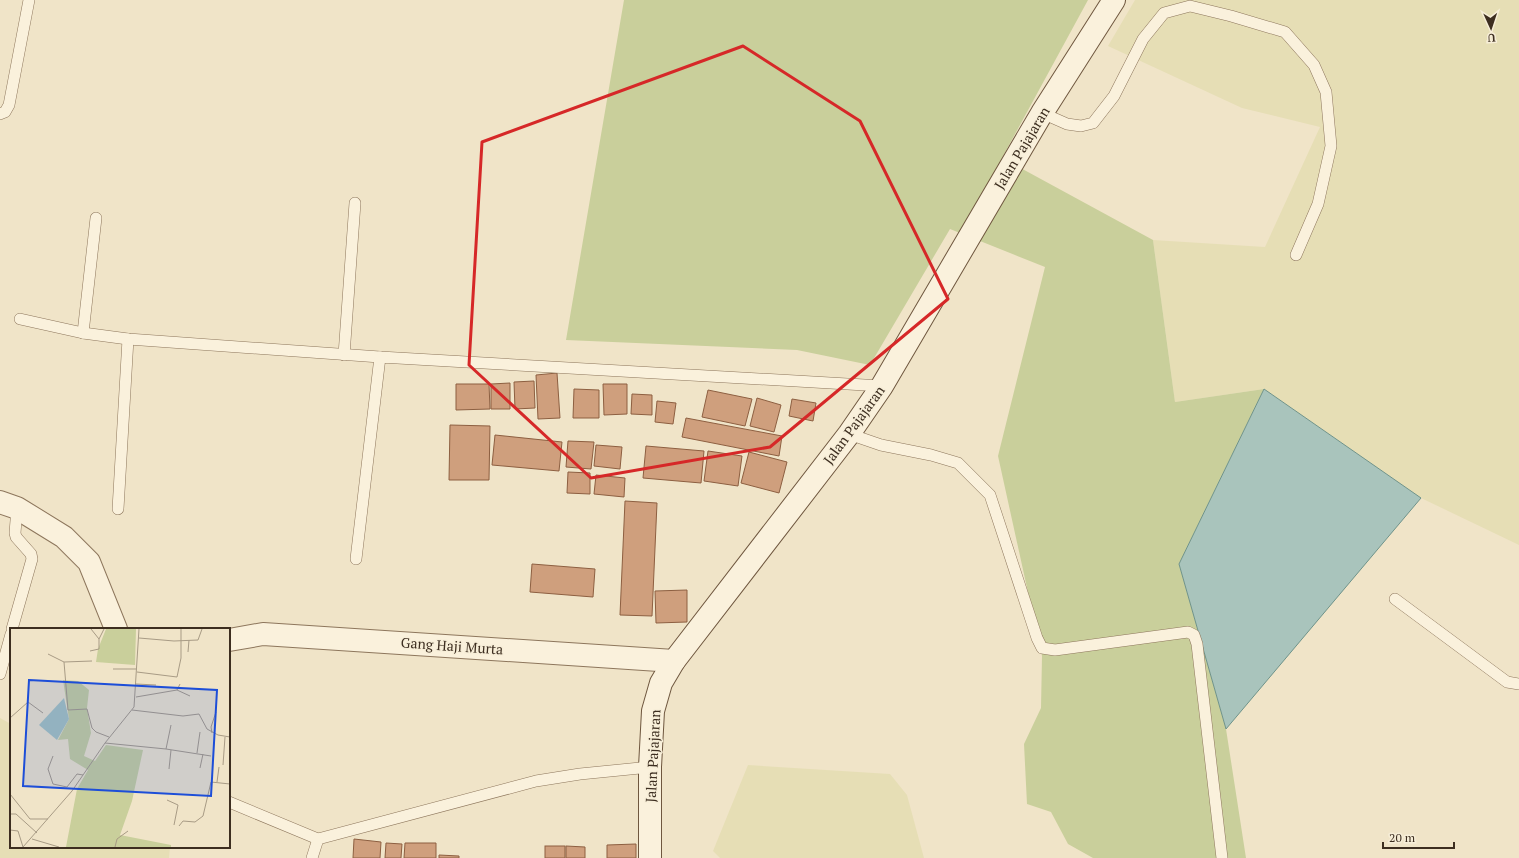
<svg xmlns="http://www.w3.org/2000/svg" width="1519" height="858" font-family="'PT Serif',serif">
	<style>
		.farmland { fill: #e6deb5 }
		.green { fill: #c9cf9b }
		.water { fill: #a9c4bc; stroke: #6f938a }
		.building { fill: #cf9f7d; stroke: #8d5f41 }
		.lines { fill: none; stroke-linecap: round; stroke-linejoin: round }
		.service-casing { stroke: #8d765c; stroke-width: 12 }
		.minor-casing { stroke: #8d765c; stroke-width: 24 }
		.secondary-casing { stroke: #6f573f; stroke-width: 24 }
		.service { stroke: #faf1dc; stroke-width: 11 }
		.minor { stroke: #faf1dc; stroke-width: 22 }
		.secondary { stroke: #faf1dc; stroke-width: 22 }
		.marked { fill: none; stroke: #d62828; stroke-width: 3; stroke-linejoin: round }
		.labels { text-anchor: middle; stroke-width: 3; stroke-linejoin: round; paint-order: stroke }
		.street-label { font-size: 14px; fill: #3d2e20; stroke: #f7eed8 }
		.inset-road { fill: none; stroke: #a89b85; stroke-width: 1 }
		.view { fill: #1d4ed8; fill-opacity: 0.15; stroke: #1d4ed8; stroke-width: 2 }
		.inset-edge { fill: none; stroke: #3d2e20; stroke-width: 2 }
	</style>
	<rect width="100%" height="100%" fill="#f0e4c8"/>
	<g class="farmland">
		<polygon points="1135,0 1519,0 1519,545 1421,498 1264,389 1175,402 1153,240 1265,247 1320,127 1242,108 1108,46"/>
		<polygon points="0,718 11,724 11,847 170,847 169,858 0,858"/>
		<polygon points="748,765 890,774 907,795 924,858 720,858 713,851"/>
	</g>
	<polygon class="green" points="624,0 1088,0 1002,158 1153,240 1175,402 1264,389 1179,564 1226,729 1246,858 1093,858 1068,844 1051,812 1027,804 1024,744 1041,708 1042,656 998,456 1045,267 950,229 870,365 797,350 566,340"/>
	<polygon class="water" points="1264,389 1421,498 1226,729 1179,564"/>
	<g class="building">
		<polygon points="557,373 560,418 538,419 536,375"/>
		<polygon points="534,381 535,408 515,409 514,382"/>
		<polygon points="510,383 510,409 491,409 491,384"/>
		<polygon points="456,384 489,384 490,409 456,410"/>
		<polygon points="603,384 627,384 627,414 604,415"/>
		<polygon points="574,389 599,390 599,418 573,418"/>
		<polygon points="708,390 752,399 745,426 702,417"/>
		<polygon points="632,394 652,395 652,415 631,414"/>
		<polygon points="757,398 781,405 774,432 750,426"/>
		<polygon points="792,399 816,403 813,421 789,416"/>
		<polygon points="657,401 676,403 673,424 655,422"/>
		<polygon points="686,418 782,436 779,456 682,437"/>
		<polygon points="450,425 490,426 489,480 449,480"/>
		<polygon points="495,435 562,442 559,471 492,465"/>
		<polygon points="568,441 594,442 591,469 566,467"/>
		<polygon points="596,445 622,447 620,469 594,466"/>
		<polygon points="646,446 704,451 701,483 643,478"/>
		<polygon points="708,451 742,456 738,486 704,481"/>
		<polygon points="749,452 787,462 779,493 741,483"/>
		<polygon points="568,472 590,473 590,494 567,493"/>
		<polygon points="596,475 625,478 624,497 594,494"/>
		<polygon points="625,501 657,503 652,616 620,615"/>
		<polygon points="532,564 595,569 593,597 530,592"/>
		<polygon points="687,590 687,622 656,623 655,591"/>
		<polygon points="354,839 381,842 380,858 353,858"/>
		<polygon points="386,843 402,844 401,858 385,858"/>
		<polygon points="405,843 436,843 436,858 404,858"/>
		<polygon points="636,844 636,858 607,858 607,845"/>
		<rect x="545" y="846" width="20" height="12"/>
		<polygon points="566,846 585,847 585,858 566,858"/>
		<polygon points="439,855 459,856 459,858 439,858"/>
	</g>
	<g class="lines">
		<defs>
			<g id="service">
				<polyline points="1042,113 1067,124 1081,126 1093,123 1114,96 1143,39 1164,13 1190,6 1231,16 1285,32 1314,65 1326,92 1331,146 1318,204 1296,255"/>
				<polyline points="0,114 5,112 9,105 29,0"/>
				<polyline points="20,319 83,333 128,339 380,357"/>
				<polyline points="83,333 96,218"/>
				<polyline points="344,355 355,203"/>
				<polyline points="849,434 881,445 931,455 958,463 990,495 1037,638 1042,648 1055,650 1188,632 1194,635 1197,644 1222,858"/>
				<polyline points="118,509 128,339"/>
				<polyline points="356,559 380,357 882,386"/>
				<polyline points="1395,599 1507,682 1519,684"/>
				<polyline points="12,629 32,559 31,554 16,537 15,533 17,508"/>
				<polyline points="0,674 11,634"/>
				<polyline points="229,802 318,839"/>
				<polyline points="312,858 318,839 536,781 580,774 650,767"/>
			</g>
			<g id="minor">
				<polyline points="0,502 17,508 64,537 89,562 116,629"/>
				<polyline points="229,640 263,634 674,661"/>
			</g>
			<polyline id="secondary" points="650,858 650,767 653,711 661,683 674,661 849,434 882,386 1042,113 1114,0"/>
		</defs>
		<use href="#service" class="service-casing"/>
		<use href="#minor" class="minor-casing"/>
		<use href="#secondary" class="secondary-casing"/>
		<use href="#service" class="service"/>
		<use href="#minor" class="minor"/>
		<use href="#secondary" class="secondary"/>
	</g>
	<path class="marked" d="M743,46L860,121L948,299L770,447L591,478L469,365L482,142Z"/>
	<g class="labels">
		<g class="street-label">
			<text transform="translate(1022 148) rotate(-59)" y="5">Jalan Pajajaran</text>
			<text transform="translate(854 425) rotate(-54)" y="5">Jalan Pajajaran</text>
			<text transform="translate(452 646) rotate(4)" y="5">Gang Haji Murta</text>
			<text transform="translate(653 756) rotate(-87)" y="5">Jalan Pajajaran</text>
		</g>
	</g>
	<g transform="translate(10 628)">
		<rect width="220" height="220" fill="#f0e4c8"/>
		<path d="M96,1H126L125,37L86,34L88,21ZM53,52L68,53L79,62L77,80L81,105L74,128L85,133L96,117L133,122L122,173L110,207L161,217V219H56L67,161L78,142L60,131L58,111L48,112L59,91Z" fill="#c9cf9b"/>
		<path d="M54,70L59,91L47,112L29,97Z" fill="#a9c4bc"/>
		<path class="inset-road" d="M81,1L89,11M129,10L164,13L188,12L192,1M80,23L89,21V11L94,1M178,24L179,12M38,26L54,34L58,82L77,81L82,100L86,104L99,109M54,34L82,33M103,41H127M127,44L167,49L171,30V1M126,56L146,57M167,62L180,68M126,69L167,62L170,56M122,82L173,88L189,86L197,101L208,107L220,109M0,90L18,74L33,85M202,105L201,99L206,84M95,115L156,121L161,97M156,121L201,128M187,125L190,104M43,128L38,141L43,156L57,159L67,146L73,147M213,137L215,109M190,140L193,126M159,141L161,122M207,154L209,139M0,166L20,191H38M157,172L168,177L164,197M0,186H6L27,205M169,198L173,193L185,194L193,188L201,154L220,156M0,202L8,203L13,219M22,211L49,219M13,219L62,163L95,115L124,79L129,1M105,219L107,211L118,203"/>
		<path class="view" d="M19,52L207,62L201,168L13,158Z"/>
		<rect width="220" height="220" class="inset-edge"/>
	</g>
	<g transform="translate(1491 28) rotate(177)" stroke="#f7eed8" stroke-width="3" paint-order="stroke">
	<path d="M0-3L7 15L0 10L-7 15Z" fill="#3d2e20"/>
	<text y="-6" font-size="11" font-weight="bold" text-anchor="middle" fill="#3d2e20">U</text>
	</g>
	<path d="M1383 842v6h71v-6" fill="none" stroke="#3d2e20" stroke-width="2"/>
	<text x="1389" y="842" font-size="12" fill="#3d2e20" stroke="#f7eed8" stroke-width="3" paint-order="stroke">20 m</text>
</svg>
